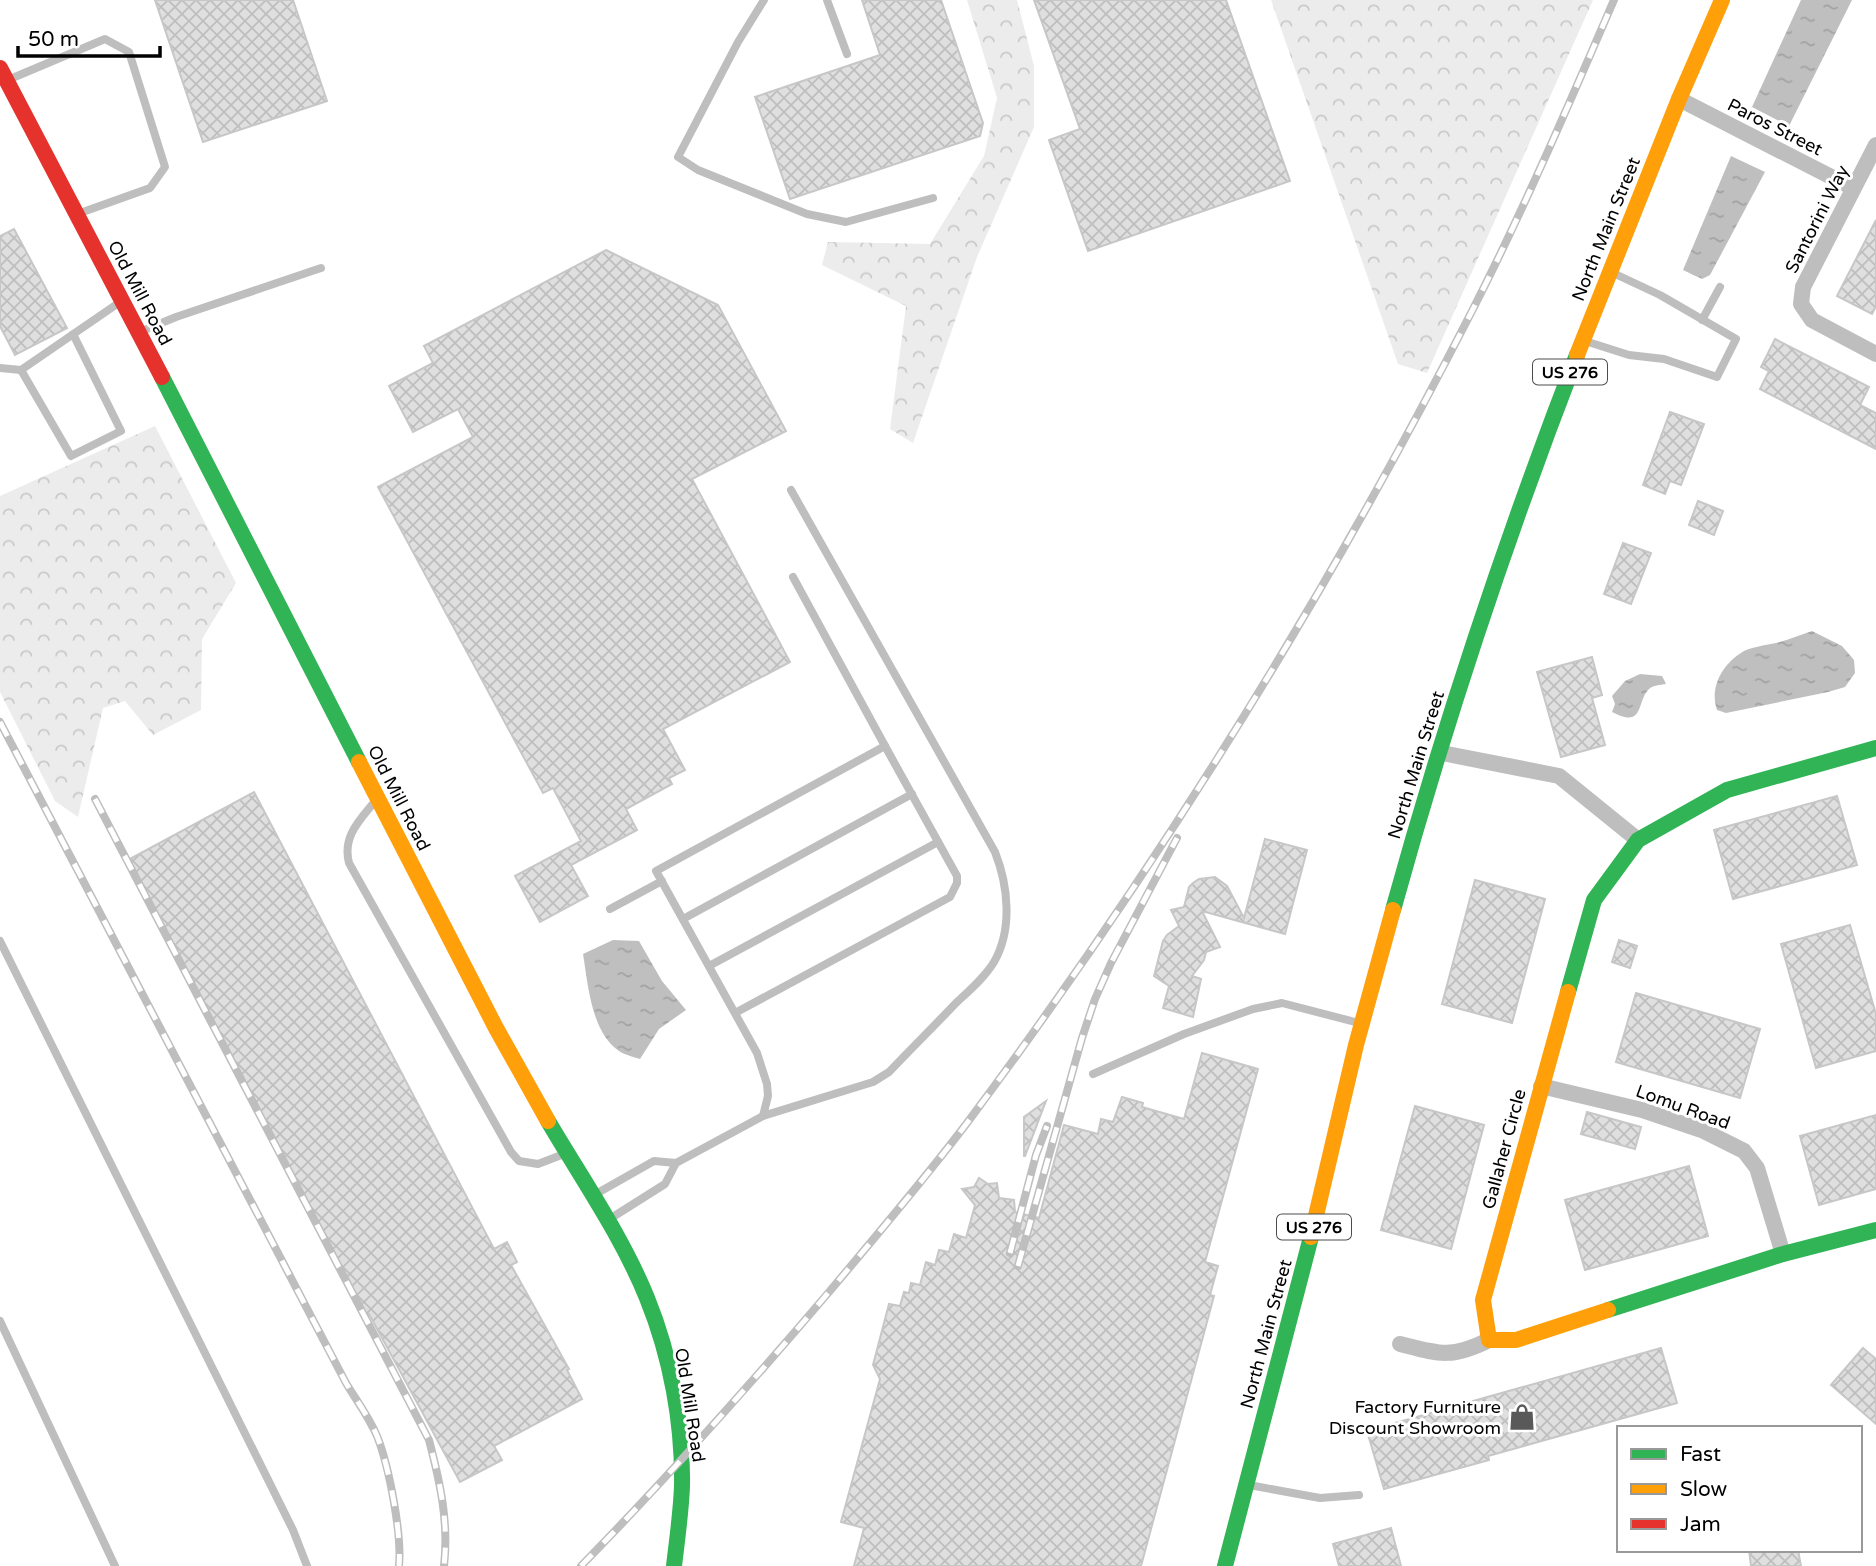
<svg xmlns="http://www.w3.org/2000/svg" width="1876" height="1566" font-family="'Varela Round',sans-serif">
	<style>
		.forest { fill: url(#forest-crowns) }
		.water { fill: url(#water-ripples) }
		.building { fill: url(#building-cross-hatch); stroke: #c7c7c7; stroke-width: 2 }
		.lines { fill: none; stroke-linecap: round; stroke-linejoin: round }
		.lane { stroke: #bebebe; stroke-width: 8 }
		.street { stroke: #bebebe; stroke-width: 16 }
		.fast { stroke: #30b455; stroke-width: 16 }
		.slow { stroke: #ff9f0a; stroke-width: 16 }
		.jam { stroke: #e5322d; stroke-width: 16 }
		.rail-casing { stroke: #bebebe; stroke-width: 8 }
		.rail { stroke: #fff; stroke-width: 5; stroke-dasharray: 16; stroke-linecap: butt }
		.labels { text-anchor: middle; stroke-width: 6; stroke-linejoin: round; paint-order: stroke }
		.shield { fill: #fff; stroke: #4c4c4c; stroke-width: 2 }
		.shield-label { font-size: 16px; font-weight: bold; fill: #000 }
		.street-label { font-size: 18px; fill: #000; stroke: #fff }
		.poi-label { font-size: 18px; fill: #000; stroke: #fff; text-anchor: end }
	</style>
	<defs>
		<pattern id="forest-crowns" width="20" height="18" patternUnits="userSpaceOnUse" patternTransform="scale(1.75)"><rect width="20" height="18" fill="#ececec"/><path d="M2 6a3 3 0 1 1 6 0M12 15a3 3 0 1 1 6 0" fill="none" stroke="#c9c9c9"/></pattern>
		<pattern id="water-ripples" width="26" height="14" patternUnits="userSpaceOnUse" patternTransform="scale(1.75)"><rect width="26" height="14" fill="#bfbfbf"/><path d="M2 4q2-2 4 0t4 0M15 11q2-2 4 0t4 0" fill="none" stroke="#a2a2a2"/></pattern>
		<pattern id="building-cross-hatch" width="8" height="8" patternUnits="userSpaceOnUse" patternTransform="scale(1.75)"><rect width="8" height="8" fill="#dfdfdf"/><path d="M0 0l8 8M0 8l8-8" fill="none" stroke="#bebebe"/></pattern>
	</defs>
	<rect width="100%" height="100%" fill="#fff"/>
	<g class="forest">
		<polygon points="967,0 1017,0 1034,66 1034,127 977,257 913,443 890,429 906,306 822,265 828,242 930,244 984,156 997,98"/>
		<polygon points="1271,0 1593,0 1427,373 1398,364"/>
		<polygon points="155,426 236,583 202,639 201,710 153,735 125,701 103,708 78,817 55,801 0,692 0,496"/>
	</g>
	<g class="water">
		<polygon points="1801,0 1852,0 1789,126 1752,107"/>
		<polygon points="1731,156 1765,172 1710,275 1702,279 1683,270"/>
		<path d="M1812,631L1842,646L1854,660L1855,673L1845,687L1828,692L1726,713L1717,710C1709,687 1723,663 1744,651C1753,647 1766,645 1776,643C1788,640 1800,635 1812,631Z"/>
		<path d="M1640,674L1662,676L1666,684C1660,685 1653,685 1649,689C1636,702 1645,729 1612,712L1615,704L1612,696L1625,681Z"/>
		<path d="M613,940L639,941L662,981L686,1010L659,1029L640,1059C634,1057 625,1055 619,1051C591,1032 588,984 583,954Z"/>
	</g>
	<g class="building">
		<polygon points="155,0 293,0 327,101 203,142"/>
		<polygon points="862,0 941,0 983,123 980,136 790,199 755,97 880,55"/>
		<polygon points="1034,0 1226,0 1290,181 1088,251 1049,140 1080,129"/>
		<polygon points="1876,220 1876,306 1872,314 1837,296"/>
		<polygon points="14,229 67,328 15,355 0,326 0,236"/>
		<polygon points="606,250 718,305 786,431 692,479 790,662 663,729 685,770 669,778 672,784 626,809 637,830 571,865 588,896 540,922 515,876 581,841 553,788 543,793 378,487 473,437 458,409 413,432 389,386 433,363 424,346"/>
		<polygon points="1775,339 1869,387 1860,405 1876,413 1876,449 1760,389 1769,371 1761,367"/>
		<polygon points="1670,412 1704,424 1681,485 1670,481 1665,494 1643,485"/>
		<polygon points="1698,501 1723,511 1714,535 1689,525"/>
		<polygon points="1623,543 1651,553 1631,604 1604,594"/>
		<polygon points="1592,657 1602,695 1592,698 1605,745 1561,757 1537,672"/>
		<polygon points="254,792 494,1249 507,1242 517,1262 511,1265 569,1369 567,1370 582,1399 494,1446 502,1460 460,1482 369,1314 367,1316 128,860"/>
		<polygon points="1837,796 1857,865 1733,899 1714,830"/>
		<polygon points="1265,839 1307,850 1285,934 1202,911 1220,947 1206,952 1204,960 1192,976 1201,979 1193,1017 1163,1008 1169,986 1154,976 1163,941 1167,935 1179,926 1171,910 1184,907 1189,887 1193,883 1199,879 1215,877 1227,886 1244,918"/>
		<polygon points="1475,880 1545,899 1512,1023 1442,1004"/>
		<polygon points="1850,925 1876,1014 1876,1051 1816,1068 1781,944"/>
		<polygon points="1619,940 1637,946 1630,968 1612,962"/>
		<polygon points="1636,993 1760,1029 1740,1098 1616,1062"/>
		<polygon points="1202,1053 1258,1069 1205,1262 1218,1266 1210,1295 1214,1296 1141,1566 854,1566 864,1528 841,1522 880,1379 873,1365 889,1304 900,1306 904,1292 909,1293 911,1283 920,1285 926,1262 935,1265 939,1250 949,1252 954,1234 966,1238 975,1205 962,1189 974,1187 979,1178 988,1184 997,1183 999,1198 1014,1200 1015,1212 1039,1218 1064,1125 1098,1134 1101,1119 1113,1122 1122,1097 1143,1103 1142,1107 1184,1119"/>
		<polygon points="1046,1101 1025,1156 1024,1156 1024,1117"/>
		<polygon points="1415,1106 1484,1125 1451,1249 1381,1230"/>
		<polygon points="1587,1112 1641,1127 1635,1149 1581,1134"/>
		<polygon points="1876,1115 1876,1189 1819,1205 1800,1136"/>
		<polygon points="1689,1166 1708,1236 1585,1270 1565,1200"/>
		<polygon points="1661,1348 1677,1403 1488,1456 1489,1460 1384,1489 1367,1431"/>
		<polygon points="1863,1348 1876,1359 1876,1424 1831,1385"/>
		<polygon points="1391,1528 1401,1566 1339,1566 1333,1544"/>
		<polygon points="1749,1550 1798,1550 1801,1566 1751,1566"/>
	</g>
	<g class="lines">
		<g class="lane">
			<polyline points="764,0 738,42 678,157 698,170 807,214 846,222 933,198"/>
			<polyline points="827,0 847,54"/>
			<polyline points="10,79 105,39 129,52 165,167 150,188 80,213"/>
			<polyline points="1702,320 1720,287"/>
			<polyline points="142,331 176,317 321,268"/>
			<polyline points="73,334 121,431 71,456 21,370 120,302"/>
			<polyline points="1585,341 1629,355 1664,359 1717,377 1736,339 1660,295 1613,273"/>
			<polyline points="0,368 21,370"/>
			<polyline points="793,577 885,746"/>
			<path d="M376,800C360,820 342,836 349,863L511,1152L519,1161L538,1164L564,1154"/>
			<polyline points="610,909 662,881"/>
			<polyline points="683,919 912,794"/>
			<polyline points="0,941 293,1530 307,1566"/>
			<polyline points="709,966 938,842"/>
			<path d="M735,1013L950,897L957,883V876L885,746L656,871L757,1053L767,1084L768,1096L763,1116L873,1082L889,1072C912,1048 935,1025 957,1002C970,990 985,977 994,962C1013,929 1008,885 995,852L791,490"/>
			<polyline points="1093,1074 1184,1034 1253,1009 1282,1003 1359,1023"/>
			<polyline points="594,1195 654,1161 676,1163 763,1116"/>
			<polyline points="608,1220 665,1184 676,1163"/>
			<polyline points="0,1321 115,1566"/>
			<polyline points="1249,1485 1320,1498 1359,1495"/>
		</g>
		<g class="street">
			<polyline points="1679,99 1853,188"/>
			<polyline points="1876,145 1803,287 1801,304 1812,320 1876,354"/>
			<polyline points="1442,753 1559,776 1638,840"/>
			<polyline points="1541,1086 1642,1110 1704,1131 1744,1151 1757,1168 1783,1254"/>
			<path d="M1400,1344C1439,1354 1451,1359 1489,1340"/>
		</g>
		<g class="fast">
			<polyline points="162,377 359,762"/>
			<path d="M1393,910C1445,722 1507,536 1577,355"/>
			<polyline points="1568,992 1594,900 1638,840 1727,790 1876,748"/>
			<path d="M548,1121C582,1179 622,1236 647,1298C671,1357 683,1423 682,1486C681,1513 677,1540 674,1566"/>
			<polyline points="1608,1310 1783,1254 1876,1230"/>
			<polyline points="1225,1566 1311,1237"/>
		</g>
		<g class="slow">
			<polyline points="1577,355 1679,99 1722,0"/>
			<polyline points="359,762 496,1028 548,1121"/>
			<polyline points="1568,992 1483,1300 1489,1340 1516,1340 1608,1310"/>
			<polyline points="1311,1237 1356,1045 1393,910"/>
		</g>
		<polyline class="jam" points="0,68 162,377"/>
		<defs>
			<g id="rail">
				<path d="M0,722L346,1383C356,1400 369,1417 377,1436C389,1466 402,1534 399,1566"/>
				<path d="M95,799L429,1440C440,1482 449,1522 444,1566"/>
				<polyline points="1010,1253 1036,1155 1047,1126"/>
				<polyline points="1018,1266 1082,1038 1095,999 1111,963 1177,838"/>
				<path d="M581,1566C667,1478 749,1386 829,1292C876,1236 923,1181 967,1123C1158,867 1327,595 1472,311C1524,209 1569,104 1614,0"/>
			</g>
		</defs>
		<use href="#rail" class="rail-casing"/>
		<use href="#rail" class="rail"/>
	</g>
	<defs>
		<symbol id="shop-bare" viewBox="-9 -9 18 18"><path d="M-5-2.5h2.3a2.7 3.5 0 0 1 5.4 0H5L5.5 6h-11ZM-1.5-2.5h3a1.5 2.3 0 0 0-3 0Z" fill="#595959" stroke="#fff" stroke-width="2.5" paint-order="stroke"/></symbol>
	</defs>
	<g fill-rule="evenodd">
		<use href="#shop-bare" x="1503" y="1398" width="38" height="38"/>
	</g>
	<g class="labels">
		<g class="shield">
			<rect x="1533" y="359.5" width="74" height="25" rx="5"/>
			<rect x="1277" y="1214.5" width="74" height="25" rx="5"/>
		</g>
		<g class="shield-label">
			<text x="1570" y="378">US 276</text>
			<text x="1314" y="1233">US 276</text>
		</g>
		<g class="street-label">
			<text transform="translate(1775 127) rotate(27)" y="6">Paros Street</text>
			<text transform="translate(1817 219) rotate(-63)" y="6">Santorini Way</text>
			<text transform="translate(1606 229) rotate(-68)" y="6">North Main Street</text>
			<text transform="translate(140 293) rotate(62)" y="6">Old Mill Road</text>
			<text transform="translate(1416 765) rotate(-73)" y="6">North Main Street</text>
			<text transform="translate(399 798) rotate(63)" y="6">Old Mill Road</text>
			<text transform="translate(1683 1107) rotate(20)" y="6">Lomu Road</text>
			<text transform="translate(1504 1149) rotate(-75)" y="6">Gallaher Circle</text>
			<text transform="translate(1266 1334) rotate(-75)" y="6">North Main Street</text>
			<text transform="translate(690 1405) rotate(81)" y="6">Old Mill Road</text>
		</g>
		<g class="poi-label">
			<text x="1501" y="1413">Factory Furniture<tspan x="1501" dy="21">Discount Showroom</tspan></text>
		</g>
	</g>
	<rect x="1617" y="1426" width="245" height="126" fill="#ffffff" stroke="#999999" stroke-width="2"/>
	<rect x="1631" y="1449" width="35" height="10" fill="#30b455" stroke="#999999" stroke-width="2"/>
	<text x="1680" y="1461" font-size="21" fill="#000000">Fast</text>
	<rect x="1631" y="1484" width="35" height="10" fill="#ff9f0a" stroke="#999999" stroke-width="2"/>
	<text x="1680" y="1496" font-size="21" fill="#000000">Slow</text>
	<rect x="1631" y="1519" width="35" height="10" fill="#e5322d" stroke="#999999" stroke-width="2"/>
	<text x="1680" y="1531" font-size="21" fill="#000000">Jam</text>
	<path d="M18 46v10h142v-10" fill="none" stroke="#000000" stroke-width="3.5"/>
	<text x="28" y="46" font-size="21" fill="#000000" stroke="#ffffff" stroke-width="5" paint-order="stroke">50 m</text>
</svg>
